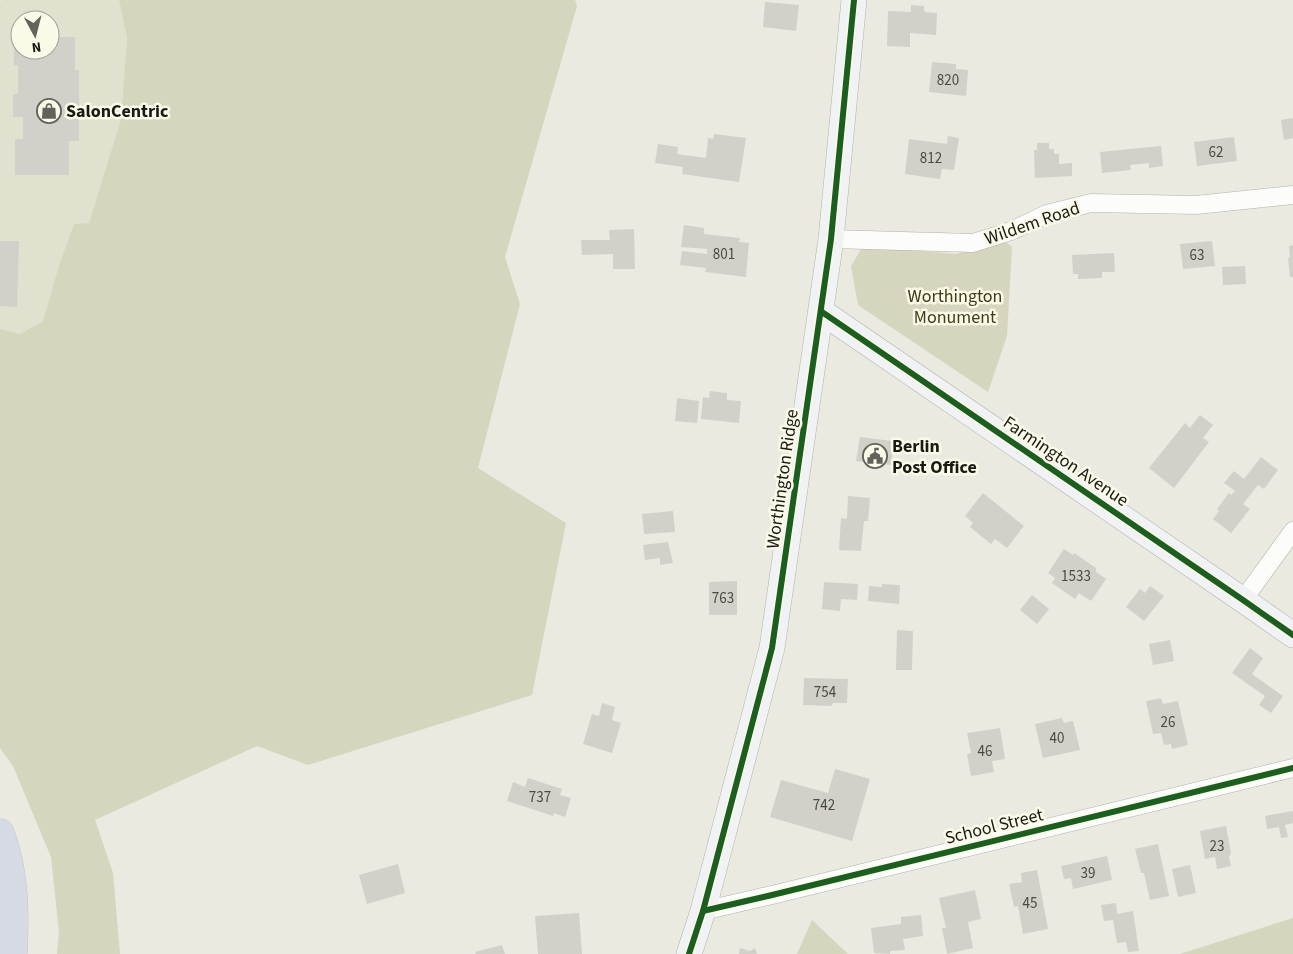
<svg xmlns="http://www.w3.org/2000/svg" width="1293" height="954" font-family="'Source Sans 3',sans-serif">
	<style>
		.built { fill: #e2e1cf; fill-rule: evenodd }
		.green { fill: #d6d5be }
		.building { fill: #d1d1ca }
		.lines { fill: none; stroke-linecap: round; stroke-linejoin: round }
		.street-casing { stroke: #b2b2ab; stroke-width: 19 }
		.secondary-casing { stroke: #b2b2ab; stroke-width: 26 }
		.highway-casing { stroke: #c6c6c0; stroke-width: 29 }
		.street { stroke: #fcfcfa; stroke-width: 18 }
		.secondary { stroke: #f1f2f4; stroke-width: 25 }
		.highway { stroke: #d6dae4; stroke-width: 28 }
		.cycleway-casing { stroke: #fbfae9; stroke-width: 9 }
		.cycleway { stroke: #1b5e20; stroke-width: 6 }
		.labels { text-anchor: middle; stroke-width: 5; stroke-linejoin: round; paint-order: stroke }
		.number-label { font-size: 15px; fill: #4a4a44 }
		.poi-label { font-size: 18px; font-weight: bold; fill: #1a1a14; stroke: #fbfae9; text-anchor: start }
		.street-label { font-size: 18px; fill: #1a1a14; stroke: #fbfae9 }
		.park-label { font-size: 18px; fill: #3e3b14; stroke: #fbfae9 }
	</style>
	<rect width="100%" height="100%" fill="#eaeae0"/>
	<path class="built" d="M2,0H119L127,38L121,119L89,223L74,224L59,265L43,321L20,334L0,329V2ZM20,20H50V50H20Z"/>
	<g class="green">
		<polygon points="119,0 575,0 577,6 505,257 520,304 478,468 566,523 532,695 308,765 257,746 95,820 113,873 120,954 57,954 59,932 51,857 13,766 0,748 0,329 20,334 43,321 59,265 74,224 89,223 121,119 127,38"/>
		<polygon points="1003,240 1012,247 1007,336 988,392 858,305 851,266 863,246 956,254"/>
		<polygon points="1293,918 1293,954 1180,954"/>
		<polygon points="812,920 848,954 797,954"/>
	</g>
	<g class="building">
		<polygon points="765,2 799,5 796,31 763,27"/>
		<polygon points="911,5 924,6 924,10 925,12 937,13 936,35 910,33 910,47 887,46 888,11 911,12"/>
		<polygon points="18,34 20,34 20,50 50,50 50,37 75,37 75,70 79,70 79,141 69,141 69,175 15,175 15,139 23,139 23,117 13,117 13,94 18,94 18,65 14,65 14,42 18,42"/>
		<polygon points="932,62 956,64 956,69 968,70 966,96 929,92"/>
		<polygon points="1293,118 1293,138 1284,140 1281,120"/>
		<polygon points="714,134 746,138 739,182 682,174 683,167 655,163 658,144 678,147 677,154 706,158 708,138 713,139"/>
		<polygon points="948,136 959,138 954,170 942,169 940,179 905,174 909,139 947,144"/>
		<polygon points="1234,137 1237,161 1197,166 1194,142"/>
		<polygon points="1037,143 1049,143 1049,149 1054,149 1054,154 1059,154 1059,164 1072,163 1072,176 1035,178 1034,150 1037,150"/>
		<polygon points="1161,146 1163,166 1149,168 1149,163 1130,165 1131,170 1102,173 1100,152"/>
		<polygon points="684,225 704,228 704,234 740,238 739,242 749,243 746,277 705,272 706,268 680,265 682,251 707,254 707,249 681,247"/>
		<polygon points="634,229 635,269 613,269 613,254 582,255 581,240 610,240 609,230"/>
		<polygon points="0,241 19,241 17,307 0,306"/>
		<polygon points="1212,241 1215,266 1183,269 1180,244"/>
		<polygon points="1293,245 1293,277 1290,277 1288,258 1290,257 1289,246"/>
		<polygon points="1114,253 1115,272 1102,272 1102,278 1078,279 1078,274 1073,274 1072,255"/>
		<polygon points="1245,266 1246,284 1223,285 1222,267"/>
		<polygon points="710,391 727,393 727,400 741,401 739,423 701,419 703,397 709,398"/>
		<polygon points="677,398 699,401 697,423 675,421"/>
		<polygon points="1200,415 1213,425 1203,438 1209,442 1174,488 1149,468 1185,423 1190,428"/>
		<polygon points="860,437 900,442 899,451 893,450 891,465 856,461"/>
		<polygon points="1261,457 1278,470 1264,489 1258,485 1243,504 1250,509 1231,533 1213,519 1219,511 1217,509 1229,493 1231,495 1235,491 1224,483 1234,471 1244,479"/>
		<polygon points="983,493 1024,526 1007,548 995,539 991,544 970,527 973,523 965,516"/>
		<polygon points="848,496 870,498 868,521 864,521 861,551 839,550 841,518 847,519"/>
		<polygon points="673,511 675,532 644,534 642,514"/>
		<polygon points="668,542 673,563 660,565 660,558 645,560 643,545"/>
		<polygon points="1064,549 1073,555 1074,553 1096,568 1096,572 1106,579 1091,601 1079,593 1075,599 1052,583 1055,578 1048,573"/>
		<polygon points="737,581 737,615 709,615 709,582"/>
		<polygon points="824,582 858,584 857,600 841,599 840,611 822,609"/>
		<polygon points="882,584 900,585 899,604 868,601 869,586 882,587"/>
		<polygon points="1150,586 1164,596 1144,621 1126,607 1140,589 1145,593"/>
		<polygon points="1032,595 1049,609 1037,624 1020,610"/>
		<polygon points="897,630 913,631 912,670 896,670"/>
		<polygon points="1170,640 1174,661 1153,665 1149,644"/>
		<polygon points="1250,648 1263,658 1252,674 1283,696 1271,713 1259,705 1265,696 1232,673"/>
		<polygon points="804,678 848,679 847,703 833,703 831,706 803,705"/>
		<polygon points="1161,698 1163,704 1178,701 1188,745 1172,749 1171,744 1164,745 1161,733 1153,734 1146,701"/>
		<polygon points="602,703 615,707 612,720 621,723 612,753 583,744 592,714 599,716"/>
		<polygon points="1062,718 1064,723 1073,721 1080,750 1043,758 1035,724"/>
		<polygon points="1000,728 1005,759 992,761 994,772 971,776 967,754 971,753 967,733"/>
		<polygon points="835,769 870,779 852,841 770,817 781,780 828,793"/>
		<polygon points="528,778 562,789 560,795 571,798 565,817 554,813 553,816 507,801 513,782 525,787"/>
		<polygon points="1293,811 1293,823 1285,825 1288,837 1281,838 1279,827 1267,829 1265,816"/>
		<polygon points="1226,826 1231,853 1229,857 1231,866 1217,869 1215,857 1205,859 1200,831"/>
		<polygon points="1158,844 1169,896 1150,900 1144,873 1141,873 1135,849"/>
		<polygon points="1107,856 1112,880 1073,889 1071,878 1064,879 1061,866"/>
		<polygon points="398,864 405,893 367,904 359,875"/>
		<polygon points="1190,865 1196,893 1178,897 1172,869"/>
		<polygon points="1037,870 1048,929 1023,934 1018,906 1014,907 1009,884 1022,882 1021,873"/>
		<polygon points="975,890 981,919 968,922 973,948 947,954 942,928 946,928 939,898"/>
		<polygon points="1116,903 1117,914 1133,911 1139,951 1128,952 1126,942 1117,943 1113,920 1104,921 1101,905"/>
		<polygon points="579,913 582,954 538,954 535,916"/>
		<polygon points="921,915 923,936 903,939 905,950 890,951 890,954 874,953 871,928 901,924 901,917"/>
		<polygon points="502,945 505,954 476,954 475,952"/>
		<polygon points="740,948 750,951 755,948 757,954 739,954"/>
	</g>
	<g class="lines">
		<defs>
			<g id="street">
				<polyline points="831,239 973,243 1011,231 1047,214 1091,203 1196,205 1293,195"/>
				<polyline points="1243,600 1293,531"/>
				<polyline points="703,911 772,895 1293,768"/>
			</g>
			<g id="secondary">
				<polyline points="822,312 1243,600 1293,635"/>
				<polyline points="689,954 703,911 772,648 831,239 854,0"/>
			</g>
			<path id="highway" d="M0,833C15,872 15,913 13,954"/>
		</defs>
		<use href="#street" class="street-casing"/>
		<use href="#secondary" class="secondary-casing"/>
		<use href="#highway" class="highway-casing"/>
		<use href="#street" class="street"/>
		<use href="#secondary" class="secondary"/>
		<use href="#highway" class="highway"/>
		<defs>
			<g id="cycleway">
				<polyline points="822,312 1243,600 1293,635"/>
				<polyline points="703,911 772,895 1293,768"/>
				<polyline points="689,954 703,911 772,648 831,239 854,0"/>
			</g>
		</defs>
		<use href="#cycleway" class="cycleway-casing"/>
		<use href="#cycleway" class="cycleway"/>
	</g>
	<defs>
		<symbol id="shop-ring" viewBox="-11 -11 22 22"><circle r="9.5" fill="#fbfae9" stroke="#63635b" stroke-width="1.5"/><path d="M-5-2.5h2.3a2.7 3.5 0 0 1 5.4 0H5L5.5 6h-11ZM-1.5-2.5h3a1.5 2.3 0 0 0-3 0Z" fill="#63635b"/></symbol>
		<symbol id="civic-ring" viewBox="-11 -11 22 22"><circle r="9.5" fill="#fbfae9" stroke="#63635b" stroke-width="1.5"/><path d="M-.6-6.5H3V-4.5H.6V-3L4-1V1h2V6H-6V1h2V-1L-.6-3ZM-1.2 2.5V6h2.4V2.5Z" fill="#63635b"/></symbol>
	</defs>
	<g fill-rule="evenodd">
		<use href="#shop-ring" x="35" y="97" width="28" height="28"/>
		<use href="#civic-ring" x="861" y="442" width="28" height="28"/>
	</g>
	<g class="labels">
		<g class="number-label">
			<text x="948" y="85">820</text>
			<text x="1216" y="157">62</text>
			<text x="931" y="163">812</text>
			<text x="724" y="259">801</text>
			<text x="1197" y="260">63</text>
			<text x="1076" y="581">1533</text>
			<text x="723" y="603">763</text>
			<text x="825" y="697">754</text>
			<text x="1168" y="727">26</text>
			<text x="1057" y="743">40</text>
			<text x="985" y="756">46</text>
			<text x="540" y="802">737</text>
			<text x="824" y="810">742</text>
			<text x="1217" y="851">23</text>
			<text x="1088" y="878">39</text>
			<text x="1030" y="908">45</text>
		</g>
		<g class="poi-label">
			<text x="66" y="117">SalonCentric</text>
			<text x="892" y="452">Berlin<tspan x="892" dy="21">Post Office</tspan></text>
		</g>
		<g class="street-label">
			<text transform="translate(1032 223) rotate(-19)" y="6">Wildem Road</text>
			<text transform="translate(1066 461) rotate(34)" y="6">Farmington Avenue</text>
			<text transform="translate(782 479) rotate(-82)" y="6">Worthington Ridge</text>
			<text transform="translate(994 826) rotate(-14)" y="6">School Street</text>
		</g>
		<g class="park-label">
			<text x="955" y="302">Worthington<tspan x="955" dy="21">Monument</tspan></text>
		</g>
	</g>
	<g transform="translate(35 35) rotate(173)"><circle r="24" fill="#fbfae9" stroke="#a1a094"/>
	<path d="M0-4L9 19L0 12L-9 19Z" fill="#63635b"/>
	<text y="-8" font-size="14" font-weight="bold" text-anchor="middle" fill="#1a1a14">N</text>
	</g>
</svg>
